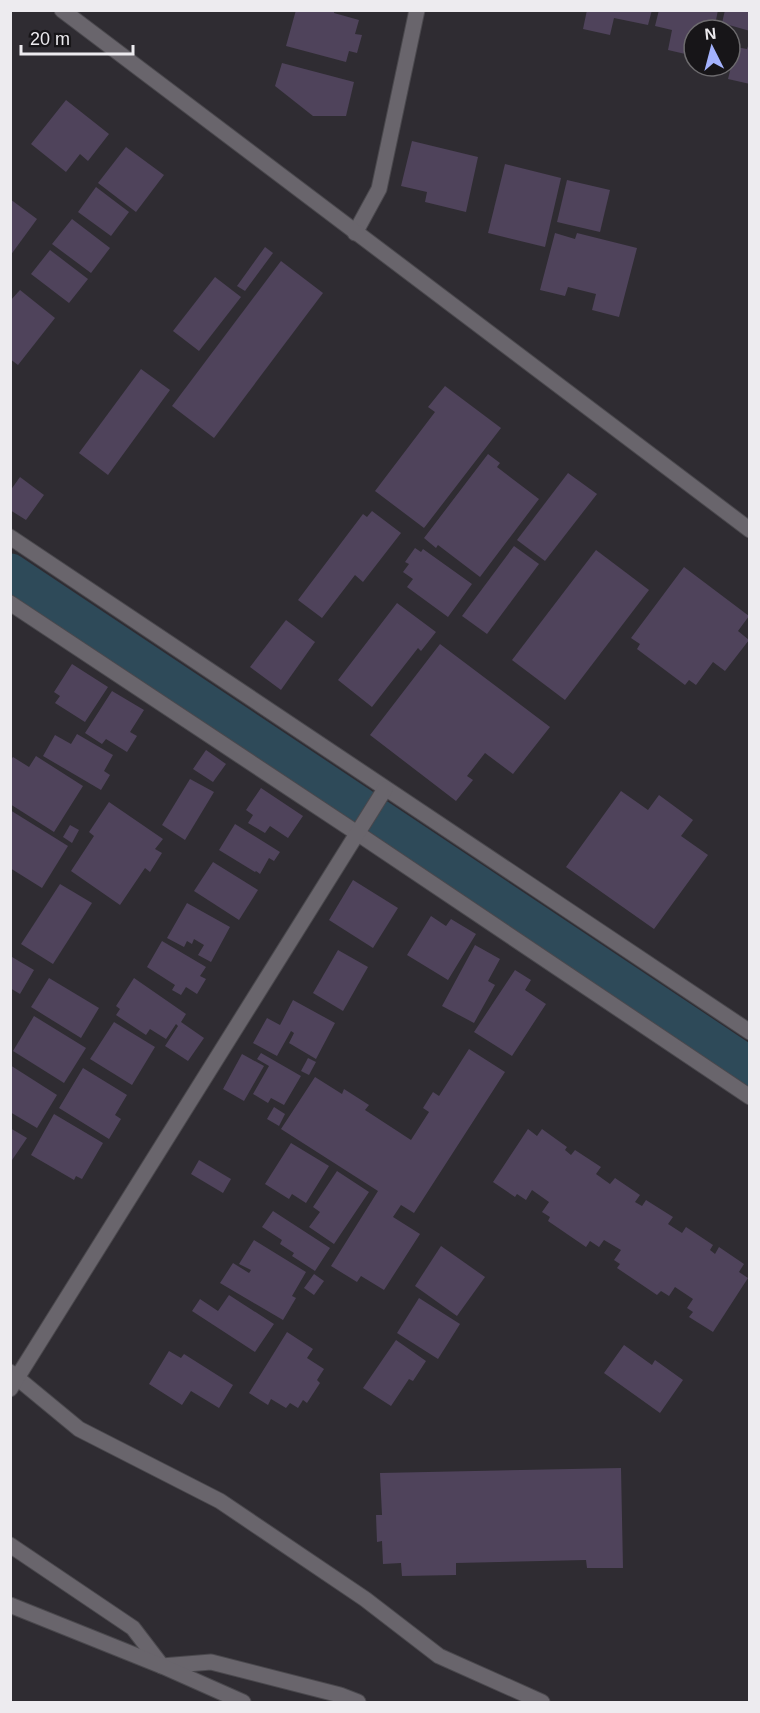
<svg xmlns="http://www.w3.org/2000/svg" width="760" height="1713" font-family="Helvetica,sans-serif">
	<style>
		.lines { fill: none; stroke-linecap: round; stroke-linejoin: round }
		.canal { stroke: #2e4a59; stroke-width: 39 }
		.building { fill: #4f435b }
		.minor-casing { stroke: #4a484d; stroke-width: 17 }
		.tertiary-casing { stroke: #4a484d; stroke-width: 17 }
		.minor { stroke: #69656c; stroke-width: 15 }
		.tertiary { stroke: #69656c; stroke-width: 15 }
	</style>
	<rect width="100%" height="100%" fill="#2f2c32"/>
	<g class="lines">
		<polyline class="canal" points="10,573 750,1067"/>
	</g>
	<g class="building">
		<polygon points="296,10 334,10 334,13 359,20 355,34 362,35 357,53 349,51 346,62 286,46"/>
		<polygon points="587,10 652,10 648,25 614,18 610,35 583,29"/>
		<polygon points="659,10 718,10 714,30 694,30 694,56 668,50 672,30 655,26"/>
		<polygon points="725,10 750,10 750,31 722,23"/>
		<polygon points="749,43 750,84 728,79 736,47 747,49"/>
		<polygon points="282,63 354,82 346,116 313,116 275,86"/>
		<polygon points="66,100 109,134 88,161 80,154 66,172 31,144"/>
		<polygon points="412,141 478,157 466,212 425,202 427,192 401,186"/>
		<polygon points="126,147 164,175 136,212 98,183"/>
		<polygon points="505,164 561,178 545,247 488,233"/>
		<polygon points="567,180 610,190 600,232 557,222"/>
		<polygon points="96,187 129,212 111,236 78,212"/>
		<polygon points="10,199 37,219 10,256"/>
		<polygon points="72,219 110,248 91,273 52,244"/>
		<polygon points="555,233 575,239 577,233 637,248 619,317 592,310 596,294 568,287 565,296 540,290"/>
		<polygon points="265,247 273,253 245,291 237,286"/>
		<polygon points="50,250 88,279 69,303 31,274"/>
		<polygon points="281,261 323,293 214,438 172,406"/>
		<polygon points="215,277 241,297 199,351 173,331"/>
		<polygon points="20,290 55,318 18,365 10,359 10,301"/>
		<polygon points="141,369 170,390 108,475 79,453"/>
		<polygon points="445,386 501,428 424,528 375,491 435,412 428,407"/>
		<polygon points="488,454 500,463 497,467 539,499 480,577 438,545 436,548 424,538"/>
		<polygon points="568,473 597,494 545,561 517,540"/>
		<polygon points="20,477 44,495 26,520 10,510 10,491"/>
		<polygon points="372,511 401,533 363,582 355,575 322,618 298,600 363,514 367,517"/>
		<polygon points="514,546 539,564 487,634 462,616"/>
		<polygon points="415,548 421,552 423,549 472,584 448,617 407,587 413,579 403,572 409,564 405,562"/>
		<polygon points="596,550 649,590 565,700 512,660"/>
		<polygon points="684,567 749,616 738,631 749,640 725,671 713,662 696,685 689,680 685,685 637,649 640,644 631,638"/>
		<polygon points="397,603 436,632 421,651 418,648 372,707 338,680"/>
		<polygon points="286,620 315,642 281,690 250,667"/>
		<polygon points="440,644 550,727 513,774 485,753 467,776 473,780 456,801 370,735"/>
		<polygon points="72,664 108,687 85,722 55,703 60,696 54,692"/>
		<polygon points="112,691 144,710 130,732 137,736 127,752 106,739 102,744 85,733"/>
		<polygon points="77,734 113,755 104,771 110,775 101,790 43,756 55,735 71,744"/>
		<polygon points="206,750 226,764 213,782 193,769"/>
		<polygon points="36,756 83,786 54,832 10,804 10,761 13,757 29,767"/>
		<polygon points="190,779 214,792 185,840 162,825"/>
		<polygon points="261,788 303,816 288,838 270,826 265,833 248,823 253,815 246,810"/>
		<polygon points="621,791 648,810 659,795 693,820 681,836 708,855 654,929 566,867"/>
		<polygon points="109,802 163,839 155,849 162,853 150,872 145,868 120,905 71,871 94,836 89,832"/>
		<polygon points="10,810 68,846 42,888 10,868"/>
		<polygon points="235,824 280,852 274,861 269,858 260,874 256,871 255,872 219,850"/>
		<polygon points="70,825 79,830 72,843 63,837"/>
		<polygon points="213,862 258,890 239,920 194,891"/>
		<polygon points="353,880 398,908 373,948 329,920"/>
		<polygon points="60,884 92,903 53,964 21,944"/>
		<polygon points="187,903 230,927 211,962 198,955 204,945 194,939 192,944 187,941 184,947 167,938"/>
		<polygon points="431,916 446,926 451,919 476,934 448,980 407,955"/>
		<polygon points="162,941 206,967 200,976 206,979 197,994 186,987 181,995 172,990 175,985 147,967"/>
		<polygon points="475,945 500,959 488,981 495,985 474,1023 442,1006"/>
		<polygon points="338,950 368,967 343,1011 313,993"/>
		<polygon points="12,957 34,970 20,994 10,988 10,961"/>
		<polygon points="515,970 531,980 525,990 546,1004 512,1056 474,1032"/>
		<polygon points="49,978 99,1008 81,1038 31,1007"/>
		<polygon points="134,978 186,1014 181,1022 204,1038 188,1061 165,1046 178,1026 176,1024 166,1039 150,1029 146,1035 116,1015 120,1009 116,1006"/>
		<polygon points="293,1000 335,1023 316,1059 289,1043 294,1033 291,1031 277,1056 253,1043 267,1018 280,1025"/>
		<polygon points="34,1016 86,1048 64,1083 13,1051"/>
		<polygon points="114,1022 155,1047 132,1085 90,1059"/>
		<polygon points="469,1049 505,1072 414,1213 401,1205 393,1217 420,1234 384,1290 361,1276 357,1282 331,1266 378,1191 281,1129 315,1077 342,1094 344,1089 369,1105 365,1110 411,1140 429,1112 423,1108 433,1092 439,1096"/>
		<polygon points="261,1053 301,1076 284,1105 271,1098 268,1103 253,1094 269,1066 257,1059"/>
		<polygon points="242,1054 264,1066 244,1101 223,1089"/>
		<polygon points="308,1058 316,1062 309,1075 301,1071"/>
		<polygon points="10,1065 57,1095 37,1128 10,1112"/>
		<polygon points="83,1068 127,1095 115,1115 121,1119 109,1139 59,1108"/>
		<polygon points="274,1107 285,1114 279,1126 267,1119"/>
		<polygon points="54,1114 103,1143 82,1179 76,1176 74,1180 31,1155"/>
		<polygon points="10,1128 27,1138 10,1163"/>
		<polygon points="528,1129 537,1136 542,1129 567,1147 565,1150 571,1155 575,1150 601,1167 596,1174 610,1184 615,1178 640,1195 635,1202 642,1206 646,1200 673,1217 668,1224 682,1233 686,1227 713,1245 710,1250 715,1254 719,1247 744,1264 739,1272 748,1278 713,1332 689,1317 693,1312 687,1308 693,1299 675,1287 669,1296 661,1291 657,1295 617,1268 620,1264 614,1260 621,1250 604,1240 599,1247 590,1241 586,1247 548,1221 550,1217 542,1212 549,1202 532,1190 526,1200 517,1194 515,1197 493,1182"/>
		<polygon points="291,1143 329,1166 306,1203 292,1194 289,1199 265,1184"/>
		<polygon points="199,1160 231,1179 223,1193 191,1174"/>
		<polygon points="337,1171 369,1192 334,1244 309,1227 320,1212 313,1207"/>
		<polygon points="273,1211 330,1248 315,1271 292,1256 294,1253 280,1244 282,1240 262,1227"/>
		<polygon points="254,1240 306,1272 292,1296 296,1298 283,1320 220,1283 233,1263 249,1273 251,1270 239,1264"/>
		<polygon points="441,1246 485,1277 457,1316 415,1286"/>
		<polygon points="314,1274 324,1281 314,1295 304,1288"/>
		<polygon points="229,1295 274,1324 255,1352 192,1311 200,1299 218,1311"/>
		<polygon points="419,1298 460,1324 438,1359 397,1333"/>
		<polygon points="287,1332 313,1349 307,1358 324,1369 317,1380 320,1383 307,1403 303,1400 298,1408 290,1403 286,1408 271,1399 268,1405 249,1393"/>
		<polygon points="396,1340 426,1361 413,1381 409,1379 391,1406 363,1388"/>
		<polygon points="624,1345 652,1365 655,1360 683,1380 660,1413 604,1373"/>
		<polygon points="169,1351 181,1358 184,1354 233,1385 219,1408 191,1391 182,1405 149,1384"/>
		<polygon points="621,1468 623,1568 587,1568 586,1560 456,1563 456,1575 402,1576 401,1563 383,1564 382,1541 377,1542 376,1515 382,1515 380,1473"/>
	</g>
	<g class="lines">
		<defs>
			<g id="minor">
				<polyline points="355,233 379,189 417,10"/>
				<polyline points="10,537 750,1032"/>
				<polyline points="10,603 357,833 750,1097"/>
				<polyline points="10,1372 79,1429 220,1501 365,1599 439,1656 542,1702"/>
				<polyline points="10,1389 385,789"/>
				<polyline points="10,1545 133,1628 162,1666 211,1662 340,1695 358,1702"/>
			</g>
			<g id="tertiary">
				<polyline points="62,10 750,530"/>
				<polyline points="10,1605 162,1666 243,1702"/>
			</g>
		</defs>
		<use href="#minor" class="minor-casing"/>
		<use href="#tertiary" class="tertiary-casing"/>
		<use href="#minor" class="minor"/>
		<use href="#tertiary" class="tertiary"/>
	</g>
	<rect width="760" height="1713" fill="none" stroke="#edebef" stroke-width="24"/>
	<g transform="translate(712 48) rotate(354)"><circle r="28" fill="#171518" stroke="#6d6b6e" stroke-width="1.5"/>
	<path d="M0-4.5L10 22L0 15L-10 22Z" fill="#a3b2fd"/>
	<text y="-9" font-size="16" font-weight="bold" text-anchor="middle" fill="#edebef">N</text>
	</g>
	<path d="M21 45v9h112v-9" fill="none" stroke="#edebef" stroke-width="3"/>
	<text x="30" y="45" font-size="18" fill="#edebef" stroke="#171518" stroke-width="4.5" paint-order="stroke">20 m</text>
</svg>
